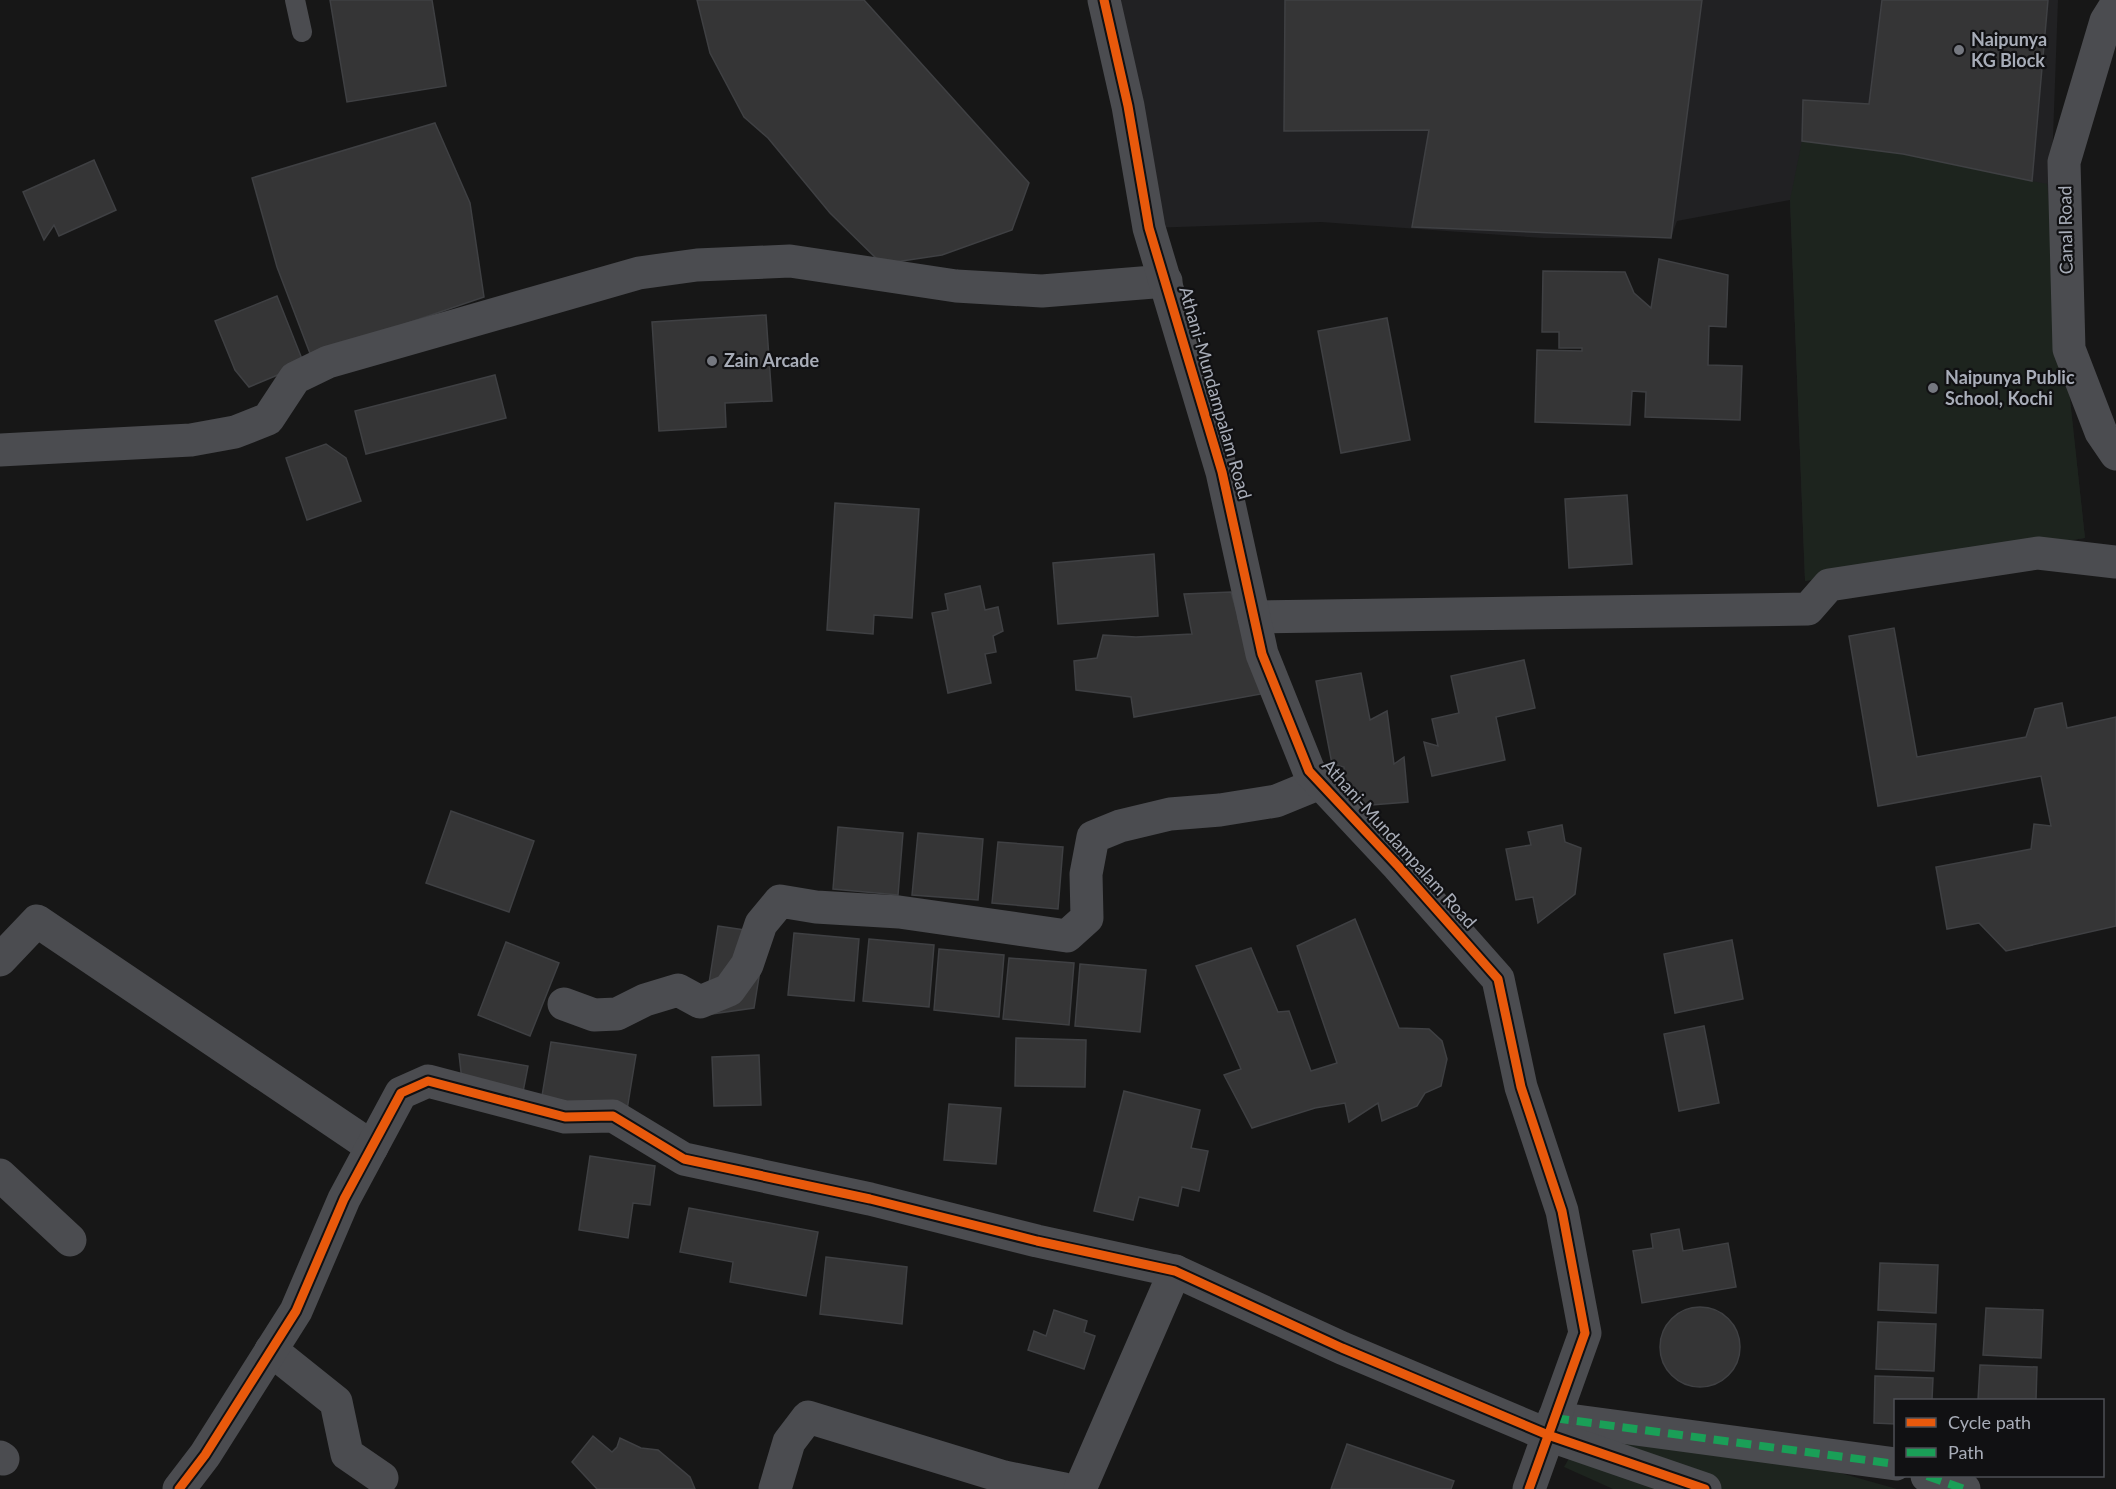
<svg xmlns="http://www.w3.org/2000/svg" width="2116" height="1489" font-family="Lato,sans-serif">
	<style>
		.built { fill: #212123 }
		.green { fill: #1d241e }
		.building { fill: #353536; stroke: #3f4043; stroke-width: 1.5 }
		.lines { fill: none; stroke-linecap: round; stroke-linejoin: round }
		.service { stroke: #4b4c50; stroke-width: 20 }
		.minor { stroke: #4b4c50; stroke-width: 33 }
		.tertiary { stroke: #4b4c50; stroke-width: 33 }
		.quiet { stroke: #1a9f57; stroke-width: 8; stroke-dasharray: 15 8; stroke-linecap: butt }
		.cycleway-casing { stroke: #111113; stroke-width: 13 }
		.cycleway { stroke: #e8590c; stroke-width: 9 }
		.poi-dot { fill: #757880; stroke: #111113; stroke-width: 2 }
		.labels { text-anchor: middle; stroke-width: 4.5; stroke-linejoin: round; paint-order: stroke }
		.poi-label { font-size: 18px; font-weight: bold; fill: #a8adb8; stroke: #111113; text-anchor: start }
		.street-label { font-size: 18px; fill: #a8adb8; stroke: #111113 }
	</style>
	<rect width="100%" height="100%" fill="#171717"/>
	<polygon class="built" points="1102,0 2058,0 2050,220 2085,538 1805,581 1790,200 1677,221 1671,238 1543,238 1321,222 1149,228"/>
	<g class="green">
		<polygon points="1802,141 1903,154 2047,184 2085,538 1805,581 1790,200"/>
		<polygon points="1586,1429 1805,1463 1897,1489 1613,1489 1564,1467"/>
	</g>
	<g class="building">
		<polygon points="330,0 432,0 446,86 347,102"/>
		<polygon points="697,0 864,0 1029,183 1012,230 942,255 882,264 830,213 768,138 744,117 710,53"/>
		<polygon points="1285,0 1702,0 1671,238 1412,227 1429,130 1284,131"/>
		<polygon points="1882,0 2048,0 2032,181 1903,154 1802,141 1803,100 1869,104"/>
		<polygon points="435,123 470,203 484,297 311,356 277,267 252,178"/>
		<polygon points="94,160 116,210 59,236 54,225 44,240 23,192"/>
		<polygon points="1659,259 1728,275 1726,327 1709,326 1708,365 1742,366 1740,420 1645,417 1646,392 1632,391 1630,425 1535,422 1537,350 1582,351 1582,348 1559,348 1559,332 1542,332 1543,271 1625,272 1634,293 1651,308"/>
		<polygon points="277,296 304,364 249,387 235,370 215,321"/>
		<polygon points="766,315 772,401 725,403 726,427 659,431 652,322"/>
		<polygon points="1387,318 1410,440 1341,453 1318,331"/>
		<polygon points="495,375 506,418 366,454 355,411"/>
		<polygon points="326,444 346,458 361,501 307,520 286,458"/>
		<polygon points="1627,495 1632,564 1569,568 1565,499"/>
		<polygon points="835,503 919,509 912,618 874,615 873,634 827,630"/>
		<polygon points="1154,554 1158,616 1058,624 1053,563"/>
		<polygon points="980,586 985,610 998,607 1003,631 993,636 996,652 985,654 991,683 948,693 932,613 948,610 945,594"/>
		<polygon points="1231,592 1261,694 1134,717 1131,697 1076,690 1074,661 1097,658 1103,635 1136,637 1192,634 1184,594"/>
		<polygon points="1894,628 1917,757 2026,737 2035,709 2062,703 2067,728 2116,717 2116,926 2006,951 1979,923 1947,929 1936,867 2031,849 2034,824 2051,826 2041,776 1878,806 1849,636"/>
		<polygon points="1524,660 1535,708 1496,717 1505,760 1432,776 1424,742 1438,746 1432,719 1459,713 1451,676"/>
		<polygon points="1361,673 1370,720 1387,711 1394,764 1404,757 1408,802 1347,807 1344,767 1332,764 1316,681"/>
		<polygon points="451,811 534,841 509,912 426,883"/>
		<polygon points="1562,825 1565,842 1581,848 1575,894 1538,923 1533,897 1516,900 1506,849 1531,845 1528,832"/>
		<polygon points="838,827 903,833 898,895 833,889"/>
		<polygon points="918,833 983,839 978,900 912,895"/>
		<polygon points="998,842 1063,847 1058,909 992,903"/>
		<polygon points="1355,919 1399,1028 1429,1029 1442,1041 1447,1059 1441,1086 1425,1093 1417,1106 1382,1121 1378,1103 1349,1122 1345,1103 1315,1108 1252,1128 1224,1075 1241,1069 1196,966 1251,948 1278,1012 1289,1011 1311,1071 1337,1063 1297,946"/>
		<polygon points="718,926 766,933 754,1008 704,1015"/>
		<polygon points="794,933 859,939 854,1001 788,995"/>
		<polygon points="869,939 934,945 929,1007 863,1001"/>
		<polygon points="1732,940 1743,999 1675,1013 1664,954"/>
		<polygon points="506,942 559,963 530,1036 478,1015"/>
		<polygon points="939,949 1004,955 999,1017 934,1010"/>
		<polygon points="1009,958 1074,963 1069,1025 1003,1019"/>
		<polygon points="1080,964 1146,970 1140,1032 1075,1026"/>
		<polygon points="1704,1026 1719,1103 1679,1111 1664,1034"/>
		<polygon points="1016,1038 1086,1040 1085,1087 1015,1086"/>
		<polygon points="551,1042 636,1055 625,1122 540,1108"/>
		<polygon points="459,1054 528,1066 523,1092 462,1081"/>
		<polygon points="759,1055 761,1105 714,1106 712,1057"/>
		<polygon points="1124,1091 1200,1110 1191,1148 1208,1151 1199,1191 1182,1187 1178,1206 1139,1197 1133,1220 1094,1211"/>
		<polygon points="949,1104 1001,1108 996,1164 944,1160"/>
		<polygon points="590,1156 655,1166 650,1205 633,1203 628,1238 579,1230"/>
		<polygon points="689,1208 818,1232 806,1296 730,1282 733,1262 680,1252"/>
		<polygon points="1679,1229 1683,1251 1728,1243 1736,1287 1642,1303 1633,1251 1653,1248 1651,1234"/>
		<polygon points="826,1257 907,1267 902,1324 820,1314"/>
		<polygon points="1880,1263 1938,1265 1936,1313 1878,1310"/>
		<circle cx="1700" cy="1347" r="40"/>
		<polygon points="1986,1308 2043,1310 2041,1358 1983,1355"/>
		<polygon points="1054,1310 1087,1321 1084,1332 1095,1336 1084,1369 1028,1350 1034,1331 1046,1336"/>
		<polygon points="1878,1322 1936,1324 1934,1371 1876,1369"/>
		<polygon points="1980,1365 2037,1367 2036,1400 1978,1400"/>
		<polygon points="1875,1376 1933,1378 1932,1400 1896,1400 1896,1424 1874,1423"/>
		<polygon points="593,1436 612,1452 617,1447 620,1438 641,1448 658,1450 690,1477 695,1489 597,1489 572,1462"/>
		<polygon points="1347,1444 1454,1481 1451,1489 1331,1489"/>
	</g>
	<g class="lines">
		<polyline class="service" points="295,0 302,32"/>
		<g class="minor">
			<polyline points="2116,5 2106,21 2064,162 2069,349 2101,432 2116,454"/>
			<polyline points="0,450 191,440 235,432 268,419 295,378 328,362 639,273 697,265 790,261 956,286 1042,291 1166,281"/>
			<polyline points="1254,617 1808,609 1829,585 2038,553 2116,562"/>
			<polyline points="0,960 37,921 372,1147"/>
			<polyline points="564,1004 594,1015 617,1014 645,1000 678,990 700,1002 729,990 747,965 761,924 780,901 816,907 899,912 1067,936 1087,918 1086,874 1093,837 1120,826 1170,814 1220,810 1276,801 1320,783"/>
			<polyline points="0,1175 70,1240"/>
			<polyline points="271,1350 336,1402 347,1454 382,1478"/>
			<polyline points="1554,1418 1896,1464"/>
			<polyline points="0,1457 3,1459"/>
			<polyline points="1927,1476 1964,1489"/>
			<polyline points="179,1489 205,1455 296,1311 344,1199 401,1093 428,1081 565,1117 613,1116 684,1159 870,1199 1037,1241 1175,1271 1342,1348 1548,1435 1705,1489"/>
			<polyline points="775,1489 789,1442 808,1417 1004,1477 1064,1489"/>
			<polyline points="1080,1489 1175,1271"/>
		</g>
		<polyline class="tertiary" points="1104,0 1128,106 1149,228 1222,472 1262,654 1309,771 1398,866 1498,979 1521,1087 1562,1211 1585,1333 1529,1489"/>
		<g class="quiet">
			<polyline points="1554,1418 1896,1464"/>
			<polyline points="1927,1476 1964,1489"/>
		</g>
		<defs>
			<g id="cycleway">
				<polyline points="1104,0 1128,106 1149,228 1222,472 1262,654 1309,771 1398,866 1498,979 1521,1087 1562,1211 1585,1333 1529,1489"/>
				<polyline points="179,1489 205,1455 296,1311 344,1199 401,1093 428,1081 565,1117 613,1116 684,1159 870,1199 1037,1241 1175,1271 1342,1348 1548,1435 1705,1489"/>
			</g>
		</defs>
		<use href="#cycleway" class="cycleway-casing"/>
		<use href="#cycleway" class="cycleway"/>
	</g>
	<g class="poi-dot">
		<circle cx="1959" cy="50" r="6"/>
		<circle cx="712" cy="361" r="6"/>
		<circle cx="1933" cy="388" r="6"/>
	</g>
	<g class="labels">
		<g class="poi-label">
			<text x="1971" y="46">Naipunya<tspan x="1971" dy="21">KG Block</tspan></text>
			<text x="724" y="367">Zain Arcade</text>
			<text x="1945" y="384">Naipunya Public<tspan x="1945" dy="21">School, Kochi</tspan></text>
		</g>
		<g class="street-label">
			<text transform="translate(2066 230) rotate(-91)" y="6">Canal Road</text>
			<text transform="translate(1215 393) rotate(74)" y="6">Athani-Mundampalam Road</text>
			<text transform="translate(1399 844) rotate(48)" y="6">Athani-Mundampalam Road</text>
		</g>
	</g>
	<rect x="1894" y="1399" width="210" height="78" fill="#111113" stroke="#4d4f55" stroke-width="1.5"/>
	<rect x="1906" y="1418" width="30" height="9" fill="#e8590c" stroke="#4d4f55" stroke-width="1.5"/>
	<text x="1948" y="1429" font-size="18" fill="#a8adb8">Cycle path</text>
	<rect x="1906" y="1448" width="30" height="9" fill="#1a9f57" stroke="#4d4f55" stroke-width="1.5"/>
	<text x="1948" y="1459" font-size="18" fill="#a8adb8">Path</text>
</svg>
